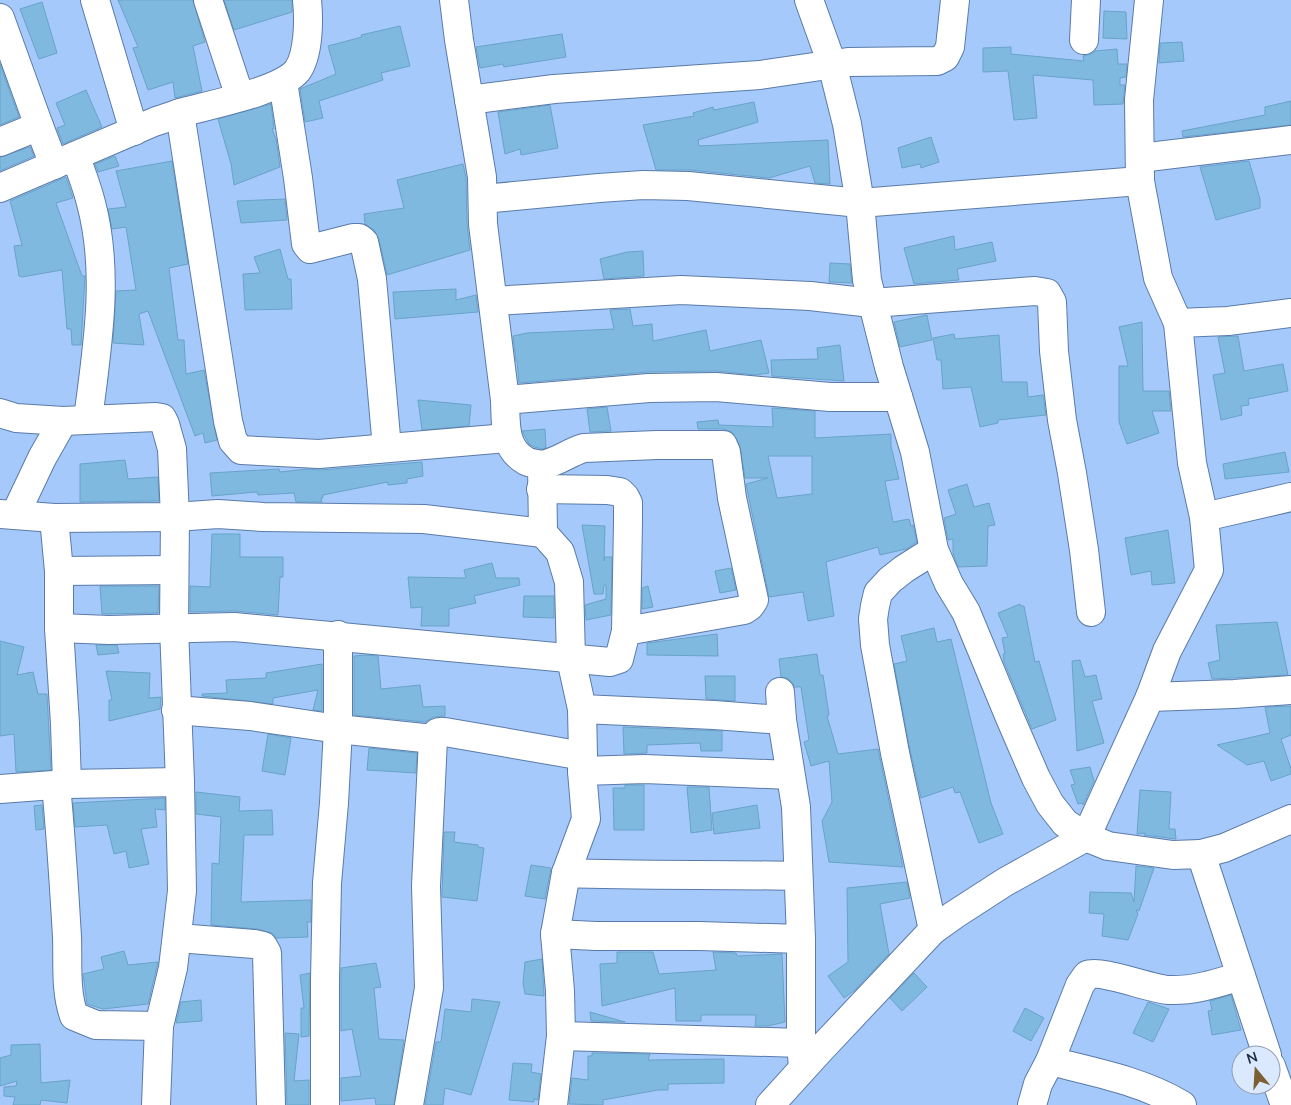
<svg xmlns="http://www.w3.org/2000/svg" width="1291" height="1105" font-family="Mulish,sans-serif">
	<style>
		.building { fill: #7fb9df; stroke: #69a3c8; fill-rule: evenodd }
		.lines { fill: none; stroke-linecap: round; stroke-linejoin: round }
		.minor-casing { stroke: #5a7ba9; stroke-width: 30 }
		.minor { stroke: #fff; stroke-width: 28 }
	</style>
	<rect width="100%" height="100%" fill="#a6c9fc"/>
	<g class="building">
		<polygon points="118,0 193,0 205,42 193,46 202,91 175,98 173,82 148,90 133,48 138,47"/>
		<polygon points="224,0 292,0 292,12 234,30"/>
		<polygon points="42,2 57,53 39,59 20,9"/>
		<polygon points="1104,11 1126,12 1127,39 1103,38"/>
		<polygon points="400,26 410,66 381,73 383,80 319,101 323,118 305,122 300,89 336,74 328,46 362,37 361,35"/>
		<polygon points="562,34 566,57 504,67 503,64 480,68 476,47"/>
		<polygon points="1182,42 1184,61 1159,63 1160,43"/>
		<polygon points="1011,47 1011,54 1084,61 1083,56 1091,54 1095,51 1117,49 1118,64 1127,64 1126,77 1120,78 1120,85 1125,85 1123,104 1094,105 1093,80 1033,75 1037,118 1014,120 1008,71 983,72 983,48"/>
		<polygon points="0,64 19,117 0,125"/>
		<polygon points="86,90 102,127 63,144 57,128 65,125 56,103"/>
		<polygon points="1291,101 1291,125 1183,137 1182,131 1265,115 1265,107"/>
		<polygon points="754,102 758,122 698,140 699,146 828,140 830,184 815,183 810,166 769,178 690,170 656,170 643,125 694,116 693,113 713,107 714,110"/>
		<polygon points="271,104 274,129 272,129 276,139 280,167 234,185 231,164 218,119"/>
		<polygon points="550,105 558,148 521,155 520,149 505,154 498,112"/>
		<polygon points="931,137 939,162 921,168 920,164 902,168 898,148"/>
		<polygon points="30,147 34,156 0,171 0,157"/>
		<polygon points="115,156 119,166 98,172 95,164"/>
		<polygon points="172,161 188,264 169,268 178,340 184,340 186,374 204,370 217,440 205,443 203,433 195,436 148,311 139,314 144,345 113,343 116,291 136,290 126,227 112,229 108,209 126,207 116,171"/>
		<polygon points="1249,161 1260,199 1260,208 1216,220 1200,167"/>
		<polygon points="463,164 466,178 467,224 470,250 387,275 379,239 374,230 365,224 364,214 404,208 397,180"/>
		<polygon points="66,177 73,198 56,203 82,276 85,276 81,345 72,345 71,329 67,329 62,270 22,277 19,276 14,246 22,245 10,201"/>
		<polygon points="285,199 287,220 241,223 237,201"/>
		<polygon points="954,236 955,250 992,242 996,261 957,269 959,280 914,284 904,248"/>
		<polygon points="280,249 288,279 291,279 292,309 245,310 243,274 260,273 254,257"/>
		<polygon points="643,251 644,276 604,279 600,259 627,252"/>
		<polygon points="830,263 850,264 852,283 829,282"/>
		<polygon points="456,289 456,300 476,295 478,312 395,319 393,292"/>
		<polygon points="630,309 633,326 652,324 653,341 706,330 710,351 761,340 769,373 756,375 716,371 649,372 519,383 517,361 516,361 513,336 527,333 614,329 610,310"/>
		<polygon points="927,315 932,340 900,347 894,322"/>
		<polygon points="1142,322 1143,391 1169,391 1171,411 1152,411 1159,433 1127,444 1119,422 1119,366 1128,366 1119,327"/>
		<polygon points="954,334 955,339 999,335 1002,382 1027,382 1028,397 1043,395 1046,415 998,420 998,423 980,427 971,387 943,389 941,360 937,360 933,338"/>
		<polygon points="1238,336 1244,371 1283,364 1288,391 1248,399 1249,405 1241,406 1242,415 1221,420 1213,375 1225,373 1218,337"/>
		<polygon points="840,345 844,381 772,376 771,360 818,359 817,348"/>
		<polygon points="418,400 471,405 469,426 422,430"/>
		<polygon points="607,407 611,431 590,432 587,409"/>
		<path d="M772,408L815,411V438L891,434V446L899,479L885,481L893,522L909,519L911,526L913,525L917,542L906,549L880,555L878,547L826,562L834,616L808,621L803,592L769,597L746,484L768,478H745L740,446L732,432L723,429H698L697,422L718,420L719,425L773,427ZM768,456H812V494L777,498Z"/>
		<polygon points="545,429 546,448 542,449 534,447 529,444 522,431"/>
		<polygon points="1285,452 1289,472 1225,479 1223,464"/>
		<polygon points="125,460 128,479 158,477 159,501 80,502 80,464"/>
		<polygon points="422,462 423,476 407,479 407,483 388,485 388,482 323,495 323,498 321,498 322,502 296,502 294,493 258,495 257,492 212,496 210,473 279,469 280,472 306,469 320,470"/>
		<polygon points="967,484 974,507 989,503 995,525 988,526 987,566 958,567 953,553 953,539 948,540 944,518 956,514 948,490"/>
		<polygon points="582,525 605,526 604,561 605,557 612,557 611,615 586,620 585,605 606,599 606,585 604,585 603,594 594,594"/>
		<polygon points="1168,530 1175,583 1152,585 1151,571 1131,575 1125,538"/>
		<polygon points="212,534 240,534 240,557 283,557 283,577 280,577 278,615 234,611 190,612 190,586 210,587"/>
		<polygon points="492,563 496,578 519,578 520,585 474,596 476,603 449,609 449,626 421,626 422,607 411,608 408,577 466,578 464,570"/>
		<polygon points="731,568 736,590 720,593 715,571"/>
		<polygon points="100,586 159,586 158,613 102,614"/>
		<polygon points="648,586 653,607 642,609 642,588"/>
		<polygon points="524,596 554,596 554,618 523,617"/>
		<polygon points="1020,604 1021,606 1024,606 1035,662 1039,661 1056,720 1032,729 1004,662 1003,654 1005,654 1002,638 1008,637 998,613"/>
		<polygon points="1277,622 1288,675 1212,679 1208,663 1220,660 1216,625"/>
		<polygon points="934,628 937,642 951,639 991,803 1003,834 979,843 960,792 955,793 953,787 921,798 910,750 894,664 907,661 901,636"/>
		<polygon points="717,634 718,656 647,655 647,643"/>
		<polygon points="0,641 24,647 17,675 33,672 38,694 47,694 51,770 16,772 14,734 0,736"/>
		<polygon points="96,645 117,645 119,653 98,655"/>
		<polygon points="817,654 820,675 823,675 829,715 827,716 838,754 878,749 903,867 829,862 822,821 832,802 829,761 811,766 804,742 809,740 801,687 794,687 793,683 787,678 781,677 779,659"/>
		<polygon points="366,655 378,656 381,689 420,685 423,707 445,706 445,716 433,717 425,722 354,715 354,656"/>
		<polygon points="1080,660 1085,677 1096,675 1102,699 1092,701 1104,743 1077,751 1072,661"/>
		<polygon points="322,664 322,711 313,710 318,690 273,698 273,704 202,696 202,694 227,693 226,680 266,678 266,673"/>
		<polygon points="106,671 150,673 149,698 161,697 160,709 109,721 109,700 112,700"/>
		<polygon points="705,676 735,676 735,701 706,699"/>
		<polygon points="1291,706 1291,735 1281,739 1291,769 1291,774 1271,781 1264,761 1247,765 1217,745 1270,733 1265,707"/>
		<polygon points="623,727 722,731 722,751 701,751 700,743 647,745 647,753 624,754"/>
		<polygon points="268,734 291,738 285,775 262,771"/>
		<polygon points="369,748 417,753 416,773 367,770"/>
		<polygon points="1090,767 1094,781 1083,805 1082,803 1078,804 1071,785 1075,784 1070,770"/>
		<polygon points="625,785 644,785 644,830 614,830 613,788 625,788"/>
		<polygon points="687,787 709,787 712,830 691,833"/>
		<polygon points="1140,790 1171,792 1169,829 1175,829 1176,839 1144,835 1145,833 1137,834"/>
		<polygon points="196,792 240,797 239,811 272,810 273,835 244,835 241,902 311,900 311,922 307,922 308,937 276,938 272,933 257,929 211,925 212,863 219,864 221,817 196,814"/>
		<polygon points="165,798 165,810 155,809 157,827 141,829 149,864 129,868 126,851 114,854 107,825 75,827 73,803"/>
		<polygon points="42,805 44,829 36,830 34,806"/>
		<polygon points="757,805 760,828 714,834 712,813"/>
		<polygon points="444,832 455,832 454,842 478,845 478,847 484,848 477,901 442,897"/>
		<polygon points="531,865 551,868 545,899 525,896"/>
		<polygon points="1136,866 1154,868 1139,911 1136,910 1138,914 1128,940 1102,936 1104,914 1089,913 1090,892 1131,893 1134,902"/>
		<polygon points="907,882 910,898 880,904 889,954 855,990 844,998 828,976 848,962 847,888"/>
		<polygon points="124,951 128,965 158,962 148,1004 103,1009 87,1004 83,974 104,969 101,957"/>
		<polygon points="617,952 653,952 659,974 716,970 713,952 736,953 737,956 782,954 785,1022 768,1026 755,1026 756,1015 701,1015 701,1021 676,1021 675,988 602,1006 600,964 617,963"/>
		<polygon points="542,959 544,996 525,994 523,983 525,962"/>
		<polygon points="376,963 381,987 374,988 379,1039 404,1040 394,1105 376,1105 375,1098 341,1101 341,1078 361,1076 352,1029 341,1031 341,968"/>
		<polygon points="310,973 309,1036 301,1037 301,1008 304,1008 300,975"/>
		<polygon points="914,973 927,987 902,1011 890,998"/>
		<polygon points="1231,995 1241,1030 1212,1035 1208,1011 1212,1010 1210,1001"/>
		<polygon points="472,999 500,1002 471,1095 445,1088 443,1105 425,1105 436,1042 441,1042 445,1009 471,1012"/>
		<polygon points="201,1000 202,1021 176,1023 181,1002"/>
		<polygon points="1148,1002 1169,1009 1153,1042 1133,1033"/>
		<polygon points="1025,1008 1044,1018 1031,1041 1013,1031"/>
		<polygon points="590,1012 625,1022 591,1021"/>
		<polygon points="285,1033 299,1034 294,1081 309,1080 309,1105 287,1105"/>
		<polygon points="40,1044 41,1083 70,1080 67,1103 41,1100 40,1105 13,1105 15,1097 4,1096 4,1087 16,1086 17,1081 0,1086 0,1058 11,1055 11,1045"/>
		<polygon points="592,1053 650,1054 648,1060 724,1059 724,1083 668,1084 668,1090 658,1090 603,1100 603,1105 569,1104 572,1078 588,1080 588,1056 592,1056"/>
		<polygon points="513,1063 532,1064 531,1072 541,1074 538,1100 534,1099 534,1102 509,1100"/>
	</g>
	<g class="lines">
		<defs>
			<g id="minor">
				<polyline points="95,0 134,131"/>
				<polyline points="208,0 240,97"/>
				<polyline points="454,0 459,40 482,177 483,224 505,400"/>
				<polyline points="809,0 832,64 847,124 860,203 867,280 889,367 915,452 934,550 949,584 966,612 1010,718 1036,778 1050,804 1065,823 1086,837 1108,846 1173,855 1201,854 1267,1055"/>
				<polyline points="1149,0 1139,100 1140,181 1158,278 1178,323 1228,321 1291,313"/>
				<polyline points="0,18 39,126"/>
				<polyline points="1084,40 1086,0"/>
				<polyline points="283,82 298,178 306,244 310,249 353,238 359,238 364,242 372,279 387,448"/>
				<polyline points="469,100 554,89 760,75 848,62 937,61 945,57 950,47 955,0"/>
				<polyline points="180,113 228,421 233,441 241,450 319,454 507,438"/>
				<polyline points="0,142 39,126 54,165"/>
				<path d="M75,156C81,171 87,187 91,203C110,274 97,348 88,419"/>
				<polyline points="1140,158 1291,140"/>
				<path d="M0,188L154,122C163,119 171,116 180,113C208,105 279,92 297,71C309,55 309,19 307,0"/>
				<polyline points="483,199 599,188 643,185 688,186 860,203 1140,181"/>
				<polyline points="493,301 681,290 810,296 872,303 1035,291 1047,293 1052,302 1054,351 1062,420 1072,473 1084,550 1091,612"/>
				<polyline points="0,413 16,418 63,421 156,417 162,418 165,424 172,449 175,517 174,627 180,782 182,891 173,968 159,1026 156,1105"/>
				<polyline points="541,489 607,490 620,492 625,497 628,503 628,522 626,631"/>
				<path d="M0,514L54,518L175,517L218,514L263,517L424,519L543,533L542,465C537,464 530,463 526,461C503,448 506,423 505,400L649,388L716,387L830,397H898"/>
				<polyline points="15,515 42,458 63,421"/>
				<polyline points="1204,517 1291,497"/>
				<polyline points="54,518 59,571 59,628 65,724 67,784"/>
				<polyline points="543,533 560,552 569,582 571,659 582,709 583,756"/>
				<polyline points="59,571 174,570"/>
				<path d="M59,628L109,630L234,627L610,662L619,659L626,631L744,610L750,606L754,600L732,498L726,452L723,445H657L584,448C567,453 561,461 542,465"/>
				<polyline points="780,692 782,720 796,807 801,939 801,1043 803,1068"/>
				<polyline points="1150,697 1234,694 1291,690"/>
				<polyline points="582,709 714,715 782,720"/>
				<polyline points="176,710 250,716 338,729 433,739"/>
				<path d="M56,785C61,836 64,886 67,937C68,964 65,991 74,1016L96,1025L159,1026"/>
				<polyline points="0,789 67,784 180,782"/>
				<polyline points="1201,854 1224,848 1291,819"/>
				<path d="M566,873C644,876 721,874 798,876"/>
				<polyline points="933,930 895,753 875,645 873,619 875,606 878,593 890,580 904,569 934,550"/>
				<polyline points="555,934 596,936 699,936 801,939"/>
				<polyline points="178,938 254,944 263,946 267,953 271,1105"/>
				<polyline points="561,1036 801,1043"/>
				<path d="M1050,1061C1094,1072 1142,1081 1182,1105"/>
				<polyline points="1271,1066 1285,1105"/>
				<polyline points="325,1105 325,980 327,883 334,803 338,729 338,635"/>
				<path d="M409,1105L429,988L426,886L433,739C436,732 438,731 445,732L583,756L582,771L645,769L790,775"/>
				<polyline points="553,1105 561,1036 560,991 555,934 566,873 586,819 582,771"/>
				<polyline points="770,1105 819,1051 933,930 954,915 1005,882 1086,837 1150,697 1167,651 1209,570 1204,517 1192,463 1178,323"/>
				<path d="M1032,1105L1038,1084L1050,1061L1080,985L1087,975C1101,969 1150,989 1169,990C1194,991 1218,983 1241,976"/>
			</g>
		</defs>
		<use href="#minor" class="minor-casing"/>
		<use href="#minor" class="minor"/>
	</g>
	<g transform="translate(1256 1070) rotate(342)"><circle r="24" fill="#dae9fe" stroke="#909eb2"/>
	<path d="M0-4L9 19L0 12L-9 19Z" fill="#7c5f32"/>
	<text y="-8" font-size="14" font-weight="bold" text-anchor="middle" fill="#202d41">N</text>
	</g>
</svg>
